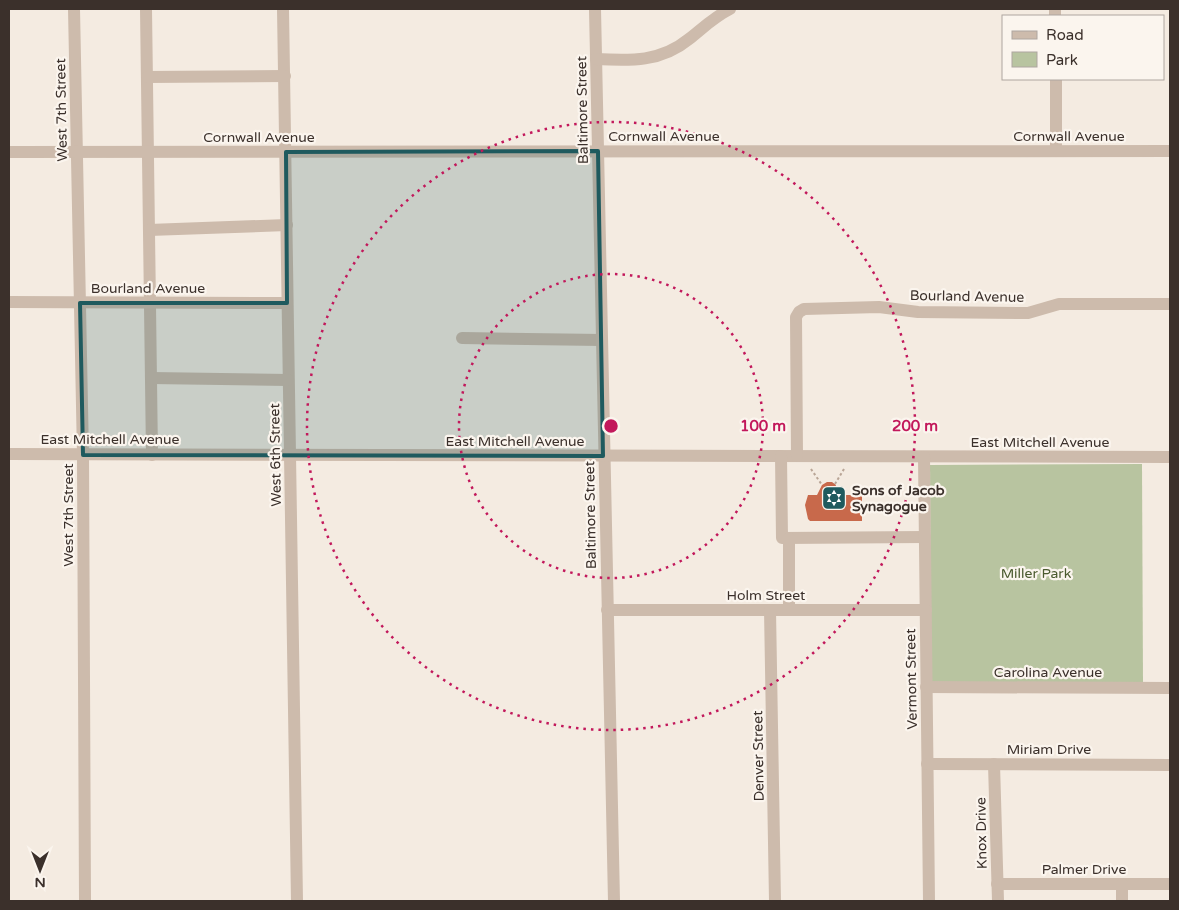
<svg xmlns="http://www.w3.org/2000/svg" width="1179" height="910" font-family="'Varela Round',sans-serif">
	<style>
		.park { fill: #b8c4a0 }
		.building { fill: #c8694b }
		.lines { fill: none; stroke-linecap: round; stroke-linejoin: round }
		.path { stroke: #b9a596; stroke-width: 2; stroke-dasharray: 2.5 2.5; stroke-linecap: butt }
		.minor { stroke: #cdbbac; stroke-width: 12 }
		.marked { fill: #1f5a5e; fill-opacity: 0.2; stroke: #1f5a5e; stroke-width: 4; stroke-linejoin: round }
		.ring { fill: none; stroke: #c2185b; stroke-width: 2.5; stroke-dasharray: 2.5 5 }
		.labels { text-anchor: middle; stroke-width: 4.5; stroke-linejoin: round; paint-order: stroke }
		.street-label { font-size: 14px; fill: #3b302b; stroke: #fbf5ee }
		.poi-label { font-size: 14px; font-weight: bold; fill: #3b302b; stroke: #fbf5ee; text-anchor: start }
		.park-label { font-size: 14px; fill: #4a5a2e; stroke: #fbf5ee }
		.centre { fill: #c2185b; stroke: #fbf5ee; stroke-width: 2.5 }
		.ring-label { font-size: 15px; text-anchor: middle; font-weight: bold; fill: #c2185b; stroke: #fbf5ee; stroke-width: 4.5; stroke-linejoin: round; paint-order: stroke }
	</style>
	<rect width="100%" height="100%" fill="#f4ebe1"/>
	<polygon class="park" points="1142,464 1143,682 931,682 930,465"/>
	<polygon class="building" points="827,482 832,482 836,485 833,495 862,495 862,502 864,504 864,510 862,512 862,521 810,521 808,519 805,505 808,495 817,495 822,485"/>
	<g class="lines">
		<g class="path">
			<polyline points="811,469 822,485"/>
			<polyline points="835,484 844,469"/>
		</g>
		<g class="minor">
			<polyline points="74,9 83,455 85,901"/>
			<polyline points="146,9 152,455"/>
			<polyline points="283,9 297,901"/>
			<polyline points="595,9 614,901"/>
			<polyline points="1055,9 1055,16"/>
			<path d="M596,59C631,61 661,62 689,39C703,28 714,17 730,9"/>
			<polyline points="147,77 285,76"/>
			<polyline points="1056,79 1056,151"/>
			<polyline points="9,152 1170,151"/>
			<polyline points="149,230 287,225"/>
			<polyline points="9,302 287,303"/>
			<polyline points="462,338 602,340"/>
			<polyline points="151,378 288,380"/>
			<polyline points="9,454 1170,457"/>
			<polyline points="781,456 782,538 925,537"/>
			<polyline points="797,456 796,317 799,312 804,309 879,307 918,312 1028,313 1059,304 1170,304"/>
			<polyline points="924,457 929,901"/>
			<polyline points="789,538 789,610"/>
			<polyline points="607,610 926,610"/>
			<polyline points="770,610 775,901"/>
			<polyline points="926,687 1170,688"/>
			<polyline points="927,764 1170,765"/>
			<polyline points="994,764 998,901"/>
			<polyline points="997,884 1170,884"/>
			<polyline points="1122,884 1122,901"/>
		</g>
	</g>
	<path class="marked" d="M598,151L603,456L83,455L80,303H287L286,152Z"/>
	<g class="ring">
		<circle cx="611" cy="426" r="152"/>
		<circle cx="611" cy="426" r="304"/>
	</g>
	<defs>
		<symbol id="synagogue-square" viewBox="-11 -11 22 22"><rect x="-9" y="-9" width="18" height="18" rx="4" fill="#1f5a5e" stroke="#fbf5ee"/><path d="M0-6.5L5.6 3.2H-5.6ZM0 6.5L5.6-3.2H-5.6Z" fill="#fff"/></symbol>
	</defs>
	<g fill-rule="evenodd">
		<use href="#synagogue-square" x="820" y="484" width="28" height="28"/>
	</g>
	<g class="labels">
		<g class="street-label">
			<text transform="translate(61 110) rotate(-91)" y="5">West 7th Street</text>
			<text transform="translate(582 110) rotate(-91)" y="5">Baltimore Street</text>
			<text x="664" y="141">Cornwall Avenue</text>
			<text x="1069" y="141">Cornwall Avenue</text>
			<text x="259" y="142">Cornwall Avenue</text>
			<text x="148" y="293">Bourland Avenue</text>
			<text transform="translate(967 296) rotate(1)" y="5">Bourland Avenue</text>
			<text x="110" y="444">East Mitchell Avenue</text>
			<text x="515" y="446">East Mitchell Avenue</text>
			<text x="1040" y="447">East Mitchell Avenue</text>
			<text transform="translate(275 455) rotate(-91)" y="5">West 6th Street</text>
			<text transform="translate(68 515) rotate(-90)" y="5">West 7th Street</text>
			<text transform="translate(590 515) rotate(-91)" y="5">Baltimore Street</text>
			<text x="766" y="600">Holm Street</text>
			<text x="1048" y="677">Carolina Avenue</text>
			<text transform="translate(911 679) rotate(-91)" y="5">Vermont Street</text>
			<text x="1049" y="754">Miriam Drive</text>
			<text transform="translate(758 756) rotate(-91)" y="5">Denver Street</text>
			<text transform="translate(981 833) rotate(-91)" y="5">Knox Drive</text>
			<text x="1084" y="874">Palmer Drive</text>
		</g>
		<g class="poi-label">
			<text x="852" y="495">Sons of Jacob<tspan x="852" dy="16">Synagogue</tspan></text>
		</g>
		<g class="park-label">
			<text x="1036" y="578">Miller Park</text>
		</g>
	</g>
	<circle cx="611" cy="426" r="8" class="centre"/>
	<g class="ring-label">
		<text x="763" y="431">100 m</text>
		<text x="915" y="431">200 m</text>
	</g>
	<rect width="1179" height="910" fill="none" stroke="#3b302b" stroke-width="20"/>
	<rect x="1002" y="15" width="162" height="65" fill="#fbf5ee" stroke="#aea6a0"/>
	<rect x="1012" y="31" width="25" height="8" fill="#cdbbac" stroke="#aea6a0"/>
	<text x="1046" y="40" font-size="15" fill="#3b302b">Road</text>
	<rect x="1012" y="52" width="25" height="15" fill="#b8c4a0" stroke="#aea6a0"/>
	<text x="1046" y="65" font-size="15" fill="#3b302b">Park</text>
	<g transform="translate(40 870) rotate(180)" stroke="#fbf5ee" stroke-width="4" paint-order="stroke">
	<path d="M0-4L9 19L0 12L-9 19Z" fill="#3b302b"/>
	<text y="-8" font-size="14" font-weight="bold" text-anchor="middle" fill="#3b302b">N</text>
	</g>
</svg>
